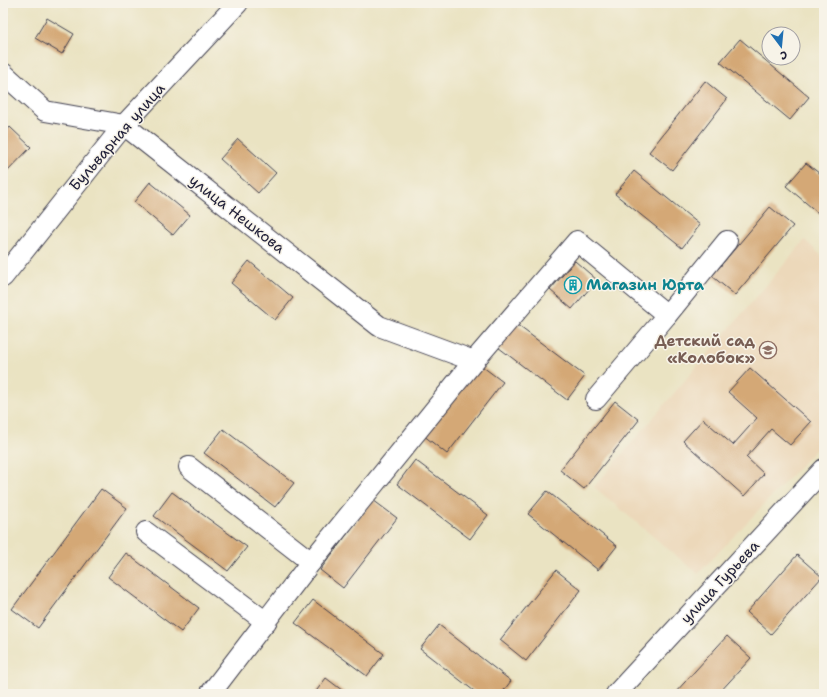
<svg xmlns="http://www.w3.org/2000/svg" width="827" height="697" font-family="'Shantell Sans',sans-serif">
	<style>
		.built { fill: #ecd8ba }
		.building { fill: #d4a876 }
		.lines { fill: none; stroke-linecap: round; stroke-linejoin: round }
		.minor-casing { stroke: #403f4f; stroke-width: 22 }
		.minor { stroke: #fff; stroke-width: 20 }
		.labels { text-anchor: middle; stroke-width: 3; stroke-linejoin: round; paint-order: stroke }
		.street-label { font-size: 15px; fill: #22223b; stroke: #f7f3e8 }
		.culture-label { font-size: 15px; font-weight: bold; fill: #0d838f; stroke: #f7f3e8; text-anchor: start }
		.education-label { font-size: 15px; font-weight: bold; fill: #785e54; stroke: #f7f3e8; text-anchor: end }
	</style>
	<rect width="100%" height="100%" fill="#f7f3e8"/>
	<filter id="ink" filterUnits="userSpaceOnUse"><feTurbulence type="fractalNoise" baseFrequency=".025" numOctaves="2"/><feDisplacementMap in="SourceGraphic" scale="8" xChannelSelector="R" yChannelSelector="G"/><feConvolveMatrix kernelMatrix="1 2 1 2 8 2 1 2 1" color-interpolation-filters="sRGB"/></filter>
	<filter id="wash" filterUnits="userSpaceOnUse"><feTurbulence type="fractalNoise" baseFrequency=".012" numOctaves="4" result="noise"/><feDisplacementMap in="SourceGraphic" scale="16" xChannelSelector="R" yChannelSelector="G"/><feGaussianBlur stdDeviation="0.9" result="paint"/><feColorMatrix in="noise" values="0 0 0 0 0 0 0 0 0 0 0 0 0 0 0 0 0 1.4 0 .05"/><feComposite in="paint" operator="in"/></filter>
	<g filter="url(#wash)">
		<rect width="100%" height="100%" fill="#eae3c2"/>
		<polygon class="built" points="805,240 824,258 824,441 698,574 594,487"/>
		<g id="blocks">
			<g class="building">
				<polygon points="47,18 74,34 62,54 35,38"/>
				<polygon points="740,39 809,97 790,120 720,62"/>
				<polygon points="705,81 727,99 672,170 649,152"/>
				<polygon points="10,127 31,147 4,175 3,174 3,135"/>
				<polygon points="238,139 276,173 258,193 220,159"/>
				<polygon points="806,163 824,177 824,218 786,186"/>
				<polygon points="634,171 700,225 682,248 615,194"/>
				<polygon points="150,182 190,215 173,235 134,202"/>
				<polygon points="770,207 793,226 735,295 712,276"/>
				<polygon points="249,261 293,298 275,320 231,283"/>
				<polygon points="575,261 597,280 572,309 550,290"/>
				<polygon points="512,321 585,376 567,400 494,344"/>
				<polygon points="479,364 503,382 447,454 423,435"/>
				<polygon points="750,368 811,422 790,445 771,429 746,457 764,474 744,496 683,441 703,419 733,445 757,418 728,392"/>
				<polygon points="615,401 639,420 584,489 560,470"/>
				<polygon points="223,429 294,483 275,507 204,453"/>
				<polygon points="415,460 488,515 470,539 397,484"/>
				<polygon points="101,489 127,508 38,628 12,609"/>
				<polygon points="547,491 617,546 598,570 528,514"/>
				<polygon points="172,492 247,547 228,571 154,516"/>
				<polygon points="373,500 397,518 343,588 320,570"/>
				<polygon points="126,553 199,608 181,632 108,577"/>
				<polygon points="797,555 822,577 771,634 747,612"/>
				<polygon points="556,570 581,590 526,661 500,640"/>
				<polygon points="313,600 384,654 367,676 295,623"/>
				<polygon points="439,625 511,681 501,694 478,694 420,649"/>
				<polygon points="727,636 751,658 718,694 674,694"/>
				<polygon points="326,678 347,694 314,694"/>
			</g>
		</g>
	</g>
	<g filter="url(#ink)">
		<use href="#blocks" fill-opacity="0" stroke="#403f4f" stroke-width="1"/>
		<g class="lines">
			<defs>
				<g id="minor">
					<polyline points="3,73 45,111 124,125 379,326 474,361"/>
					<polyline points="3,277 124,125 238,3"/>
					<polyline points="667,315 727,241"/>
					<polyline points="189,467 311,562"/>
					<polyline points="146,532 266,622"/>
					<polyline points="210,694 311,562 474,361 577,241 667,315 596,399"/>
					<polyline points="616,694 824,469"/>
				</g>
			</defs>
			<use href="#minor" class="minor-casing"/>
			<use href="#minor" class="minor"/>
		</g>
	</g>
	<defs>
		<symbol id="building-ring" viewBox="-11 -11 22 22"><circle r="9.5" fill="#f7f3e8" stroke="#0f9aa8" stroke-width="1.5"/><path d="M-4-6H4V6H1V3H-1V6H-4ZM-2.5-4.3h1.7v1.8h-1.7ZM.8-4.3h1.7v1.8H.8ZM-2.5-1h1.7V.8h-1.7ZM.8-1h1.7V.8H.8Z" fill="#0f9aa8"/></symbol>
		<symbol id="school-ring" viewBox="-11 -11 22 22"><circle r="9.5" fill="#f7f3e8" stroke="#8d6e63" stroke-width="1.5"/><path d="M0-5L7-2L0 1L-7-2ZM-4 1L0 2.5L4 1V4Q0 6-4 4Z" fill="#8d6e63"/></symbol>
	</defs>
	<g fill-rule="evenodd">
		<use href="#building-ring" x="563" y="275" width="20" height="20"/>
		<use href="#school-ring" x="758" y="340" width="20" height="20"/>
	</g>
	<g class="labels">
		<g class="street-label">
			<text transform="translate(117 137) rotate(-49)" y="5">Бульварная улица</text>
			<text transform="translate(237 214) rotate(38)" y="5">улица Нешкова</text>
			<text transform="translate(720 582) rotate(-47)" y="5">улица Гурьева</text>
		</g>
		<g class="culture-label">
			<text x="586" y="290">Магазин Юрта</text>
		</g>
		<g class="education-label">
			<text x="755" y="346">Детский сад<tspan x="755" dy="17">«Колобок»</tspan></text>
		</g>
	</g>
	<rect width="827" height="697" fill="none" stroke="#f7f3e8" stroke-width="16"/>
	<g transform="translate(781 46) rotate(164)"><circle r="19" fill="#f7f3e8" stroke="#a29fa3"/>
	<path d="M0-3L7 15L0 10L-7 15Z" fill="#1f6fb2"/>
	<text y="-6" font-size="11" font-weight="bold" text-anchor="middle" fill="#22223b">С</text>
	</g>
</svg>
